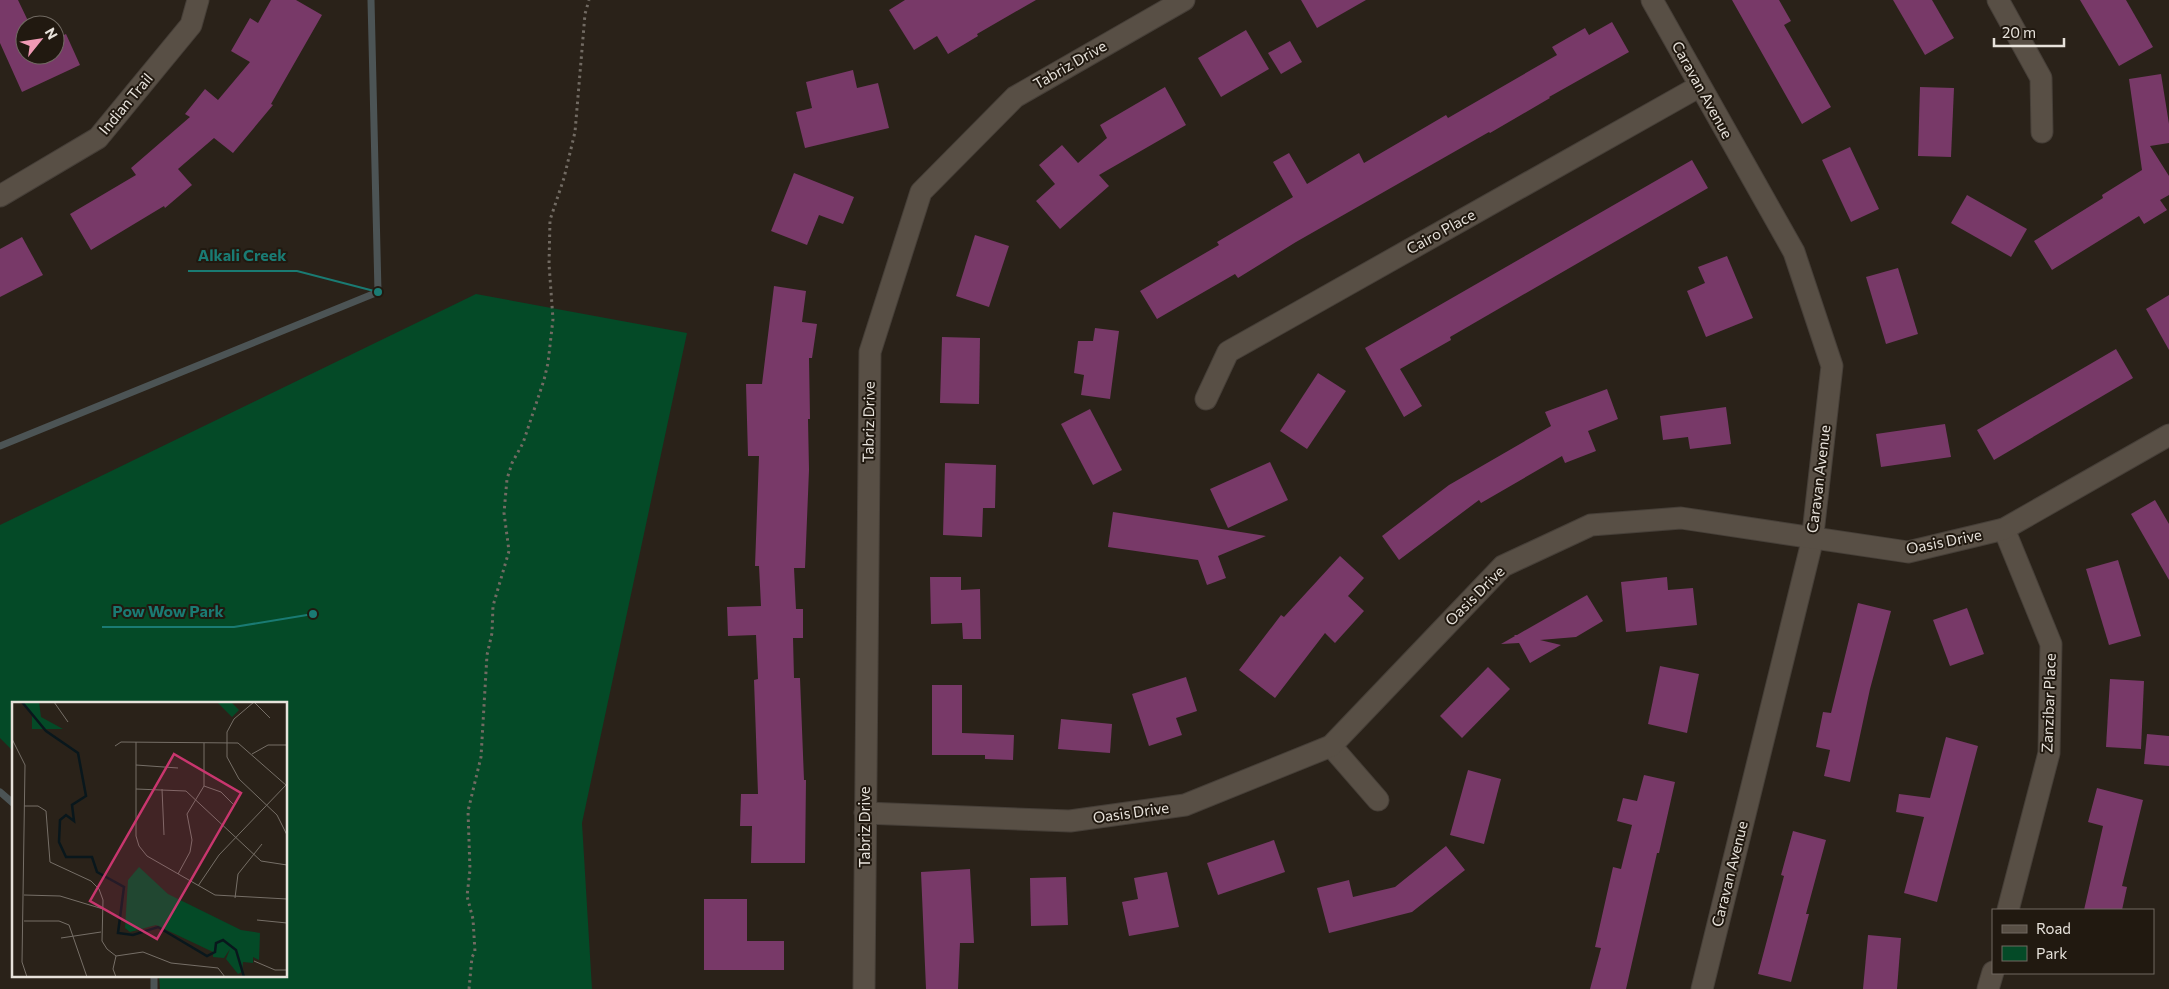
<svg xmlns="http://www.w3.org/2000/svg" width="2169" height="989" font-family="Commissioner,sans-serif">
	<style>
		.green { fill: #044a27 }
		.lines { fill: none; stroke-linecap: round; stroke-linejoin: round }
		.stream { stroke: #4c5455; stroke-width: 7 }
		.building { fill: #783968 }
		.street-casing { stroke: #463f38; stroke-width: 23 }
		.path { stroke: #726b63; stroke-width: 3; stroke-dasharray: 2.5 4; stroke-linecap: butt }
		.street { stroke: #584f45; stroke-width: 21 }
		.labels { text-anchor: middle; stroke-width: 4; stroke-linejoin: round; paint-order: stroke }
		.street-label { font-size: 15px; fill: #e7e2db; stroke: #211910 }
		.inset-river { fill: none; stroke: #09171c; stroke-width: 2.5 }
		.inset-road { fill: none; stroke: #766f67; stroke-width: 1 }
		.view { fill: #c8366e; fill-opacity: 0.15; stroke: #c8366e; stroke-width: 2.5 }
		.inset-edge { fill: none; stroke: #e7e2db; stroke-width: 2.5 }
		.leader { fill: none; stroke: #1a7b73; stroke-width: 2 }
		.callout-dot { fill: #1a7b73; stroke: #211910; stroke-width: 2 }
		.callout-label { font-size: 16px; text-anchor: middle; font-weight: bold; fill: #1a7b73; stroke: #211910; stroke-width: 4; stroke-linejoin: round; paint-order: stroke }
	</style>
	<rect width="100%" height="100%" fill="#2a2219"/>
	<polygon class="green" points="476,294 687,333 582,823 592,989 160,989 159,975 286,975 286,703 14,703 14,752 0,738 0,525"/>
	<g class="lines">
		<g class="stream">
			<polyline points="0,446 378,292 371,0"/>
			<polyline points="0,792 14,804"/>
			<polyline points="154,989 154,975"/>
		</g>
	</g>
	<g class="building">
		<polygon points="0,0 18,0 30,25 25,25 25,55 55,55 55,39 66,34 80,65 22,92 0,43"/>
		<polygon points="271,0 296,0 322,15 271,104 273,105 233,153 214,138 178,169 192,185 165,208 164,206 91,250 70,214 136,175 131,168 190,117 185,114 205,89 218,100 250,62 231,51 250,18 258,23"/>
		<polygon points="905,0 1036,0 977,34 978,36 948,54 937,36 914,50 889,10"/>
		<polygon points="1301,0 1366,0 1317,28"/>
		<polygon points="1732,0 1779,0 1791,21 1784,25 1831,107 1802,124"/>
		<polygon points="1893,0 1932,0 1954,38 1925,55"/>
		<polygon points="2080,0 2126,0 2153,47 2119,66"/>
		<polygon points="1612,22 1629,52 1549,97 1550,98 1490,133 1489,132 1296,242 1238,278 1235,274 1157,319 1140,291 1219,245 1217,242 1293,197 1273,162 1289,153 1307,184 1359,153 1364,163 1446,115 1448,118 1557,55 1552,47 1585,28 1589,35"/>
		<polygon points="1246,30 1269,69 1221,97 1198,58"/>
		<polygon points="1290,41 1302,62 1281,74 1268,53"/>
		<polygon points="853,70 857,88 878,83 889,128 805,148 796,112 812,108 806,82"/>
		<polygon points="2161,74 2169,124 2169,143 2150,146 2169,176 2169,195 2160,200 2167,210 2144,224 2139,216 2052,270 2034,241 2103,198 2102,195 2142,170 2129,79"/>
		<polygon points="1165,87 1186,125 1099,175 1109,186 1060,229 1036,201 1055,184 1039,165 1062,145 1078,163 1107,138 1100,125"/>
		<polygon points="1920,87 1954,88 1951,157 1918,156"/>
		<polygon points="1850,147 1879,209 1851,222 1822,160"/>
		<polygon points="1692,160 1708,188 1450,337 1451,340 1400,369 1422,406 1404,417 1365,348"/>
		<polygon points="794,173 854,197 843,224 819,215 807,245 771,231"/>
		<polygon points="1967,195 2027,229 2011,257 1951,223"/>
		<polygon points="975,235 1009,246 989,307 956,296"/>
		<polygon points="22,237 43,275 0,297 0,249"/>
		<polygon points="1727,256 1753,318 1706,337 1687,291 1705,283 1698,267"/>
		<polygon points="1898,268 1918,334 1886,344 1866,277"/>
		<polygon points="774,286 806,291 802,322 817,324 812,358 809,358 810,419 808,419 809,470 805,568 794,568 796,609 803,609 803,638 793,638 794,678 800,678 804,780 806,780 805,863 751,863 752,826 740,826 741,794 758,794 754,680 758,679 756,635 728,636 727,607 761,606 759,566 755,566 759,456 748,456 746,384 762,384"/>
		<polygon points="2169,295 2169,350 2146,309"/>
		<polygon points="1095,328 1119,331 1110,399 1081,395 1084,375 1074,373 1078,341 1093,341"/>
		<polygon points="942,337 980,338 979,404 940,403"/>
		<polygon points="2116,349 2133,378 1994,460 1977,430"/>
		<polygon points="1318,373 1346,391 1307,449 1280,431"/>
		<polygon points="1607,389 1618,419 1588,431 1596,451 1565,463 1562,456 1481,503 1479,500 1399,560 1382,536 1449,485 1551,426 1545,412"/>
		<polygon points="1726,407 1731,444 1690,449 1688,437 1663,440 1660,416"/>
		<polygon points="1090,409 1122,470 1093,485 1061,424"/>
		<polygon points="1945,424 1951,457 1881,467 1876,434"/>
		<polygon points="1270,462 1288,500 1228,528 1210,489"/>
		<polygon points="945,463 996,465 995,508 983,508 982,537 943,535"/>
		<polygon points="2155,500 2169,524 2169,580 2131,514"/>
		<polygon points="1113,512 1266,536 1218,556 1226,578 1207,585 1198,560 1108,547"/>
		<polygon points="1340,556 1364,578 1348,596 1364,611 1335,643 1325,633 1275,698 1239,670 1281,615 1284,617"/>
		<polygon points="2118,560 2141,636 2109,645 2086,569"/>
		<polygon points="930,577 961,577 961,590 980,589 981,639 963,639 962,623 931,624"/>
		<polygon points="1667,577 1668,590 1693,588 1697,625 1626,632 1621,582"/>
		<polygon points="1587,595 1603,621 1576,637 1540,640 1561,645 1530,663 1519,643 1501,644 1515,636 1514,635 1517,635"/>
		<polygon points="1858,603 1891,611 1870,689 1850,782 1824,776 1830,750 1816,747 1823,712 1831,713"/>
		<polygon points="1967,608 1984,654 1950,666 1933,620"/>
		<polygon points="1660,666 1699,674 1687,733 1648,724"/>
		<polygon points="1488,667 1510,689 1462,738 1440,716"/>
		<polygon points="1186,677 1197,711 1176,718 1182,735 1149,746 1132,694"/>
		<polygon points="2110,679 2144,681 2141,749 2106,747"/>
		<polygon points="932,685 962,685 962,733 1014,735 1013,760 985,759 985,755 932,755"/>
		<polygon points="1061,719 1112,724 1110,753 1058,749"/>
		<polygon points="2147,734 2169,736 2169,766 2144,764"/>
		<polygon points="1946,737 1978,746 1937,902 1904,893 1924,817 1896,812 1899,794 1930,798"/>
		<polygon points="1468,770 1501,779 1484,844 1450,835"/>
		<polygon points="1644,775 1675,782 1659,853 1657,853 1626,989 1590,989 1601,948 1595,947 1613,867 1621,869 1632,825 1617,821 1623,798 1637,801"/>
		<polygon points="2097,788 2143,800 2122,886 2127,887 2122,910 2084,910 2103,826 2088,822"/>
		<polygon points="1793,831 1826,840 1806,914 1809,914 1791,982 1758,974 1784,876 1781,875"/>
		<polygon points="1274,840 1285,872 1218,895 1207,863"/>
		<polygon points="1446,846 1465,870 1412,912 1329,933 1317,888 1349,880 1353,897 1395,887"/>
		<polygon points="970,869 974,943 960,943 958,989 926,989 921,872"/>
		<polygon points="1167,872 1179,927 1129,936 1122,902 1138,899 1134,878"/>
		<polygon points="1066,877 1068,925 1031,926 1030,878"/>
		<polygon points="704,899 747,899 747,941 784,941 784,970 704,970"/>
		<polygon points="1868,935 1901,938 1897,989 1863,989"/>
	</g>
	<g class="lines">
		<defs>
			<g id="street">
				<polyline points="1652,0 1794,252 1832,366 1812,542 1702,989"/>
				<polyline points="1998,0 2041,78 2042,132"/>
				<polyline points="0,196 98,138 191,25 198,0"/>
				<polyline points="1206,399 1228,352 1700,86"/>
				<polyline points="2004,529 2051,644 2049,753 2008,910"/>
				<polyline points="1331,746 1378,800"/>
				<polyline points="865,813 1070,821 1185,805 1331,746 1503,566 1591,525 1681,518 1908,552 2004,529 2169,435"/>
				<polyline points="864,989 870,352 921,192 1015,97 1184,0"/>
				<polyline points="1988,989 1993,972"/>
			</g>
		</defs>
		<use href="#street" class="street-casing"/>
		<polyline class="path" points="469,989 472,957 475,952 473,919 467,896 470,870 468,811 481,757 487,655 492,633 493,606 509,551 504,513 507,479 512,463 523,443 544,380 548,363 553,319 549,264 550,220 564,178 575,132 585,14 589,0"/>
		<use href="#street" class="street"/>
	</g>
	<g class="labels">
		<g class="street-label">
			<text transform="translate(1070 65) rotate(-30)" y="5">Tabriz Drive</text>
			<text transform="translate(1702 90) rotate(61)" y="5">Caravan Avenue</text>
			<text transform="translate(126 104) rotate(-50)" y="5">Indian Trail</text>
			<text transform="translate(1441 232) rotate(-29)" y="5">Cairo Place</text>
			<text transform="translate(869 422) rotate(-89)" y="5">Tabriz Drive</text>
			<text transform="translate(1819 479) rotate(-83)" y="5">Caravan Avenue</text>
			<text transform="translate(1944 542) rotate(-11)" y="5">Oasis Drive</text>
			<text transform="translate(1475 596) rotate(-45)" y="5">Oasis Drive</text>
			<text transform="translate(2049 703) rotate(-88)" y="5">Zanzibar Place</text>
			<text transform="translate(1131 813) rotate(-8)" y="5">Oasis Drive</text>
			<text transform="translate(865 827) rotate(-90)" y="5">Tabriz Drive</text>
			<text transform="translate(1730 874) rotate(-76)" y="5">Caravan Avenue</text>
		</g>
	</g>
	<g transform="translate(12 702)">
		<rect width="275" height="275" fill="#2a2219"/>
		<path d="M9,0H27L29,15L51,27H20V13ZM205,0H219L227,8L220,15ZM127,165L156,192L229,228L248,231L247,258L241,255V261L231,260L230,270L226,272L214,257L218,247L212,256L201,255V250L144,223L118,230L113,226L116,178Z" fill="#044a27"/>
		<path class="inset-river" d="M10,0L34,29L66,51L74,94L60,103L62,119L54,113L48,118L47,140L54,155H80L85,170L112,185L106,231L121,233L146,225L195,254L203,250L204,241L211,238L224,248L232,275"/>
		<path class="inset-road" d="M42,0L56,20M242,0L258,16M242,0L222,17L215,30V55L227,77L265,113L275,133M0,37L13,63L10,260L15,275M124,40V134L127,144L135,154L203,193L275,197M103,44L109,40L226,41L275,84M240,52L256,43H275M124,63L166,66M192,84L209,90L223,104M124,87L174,89L249,159L275,163M150,87L152,133M12,104H26L34,109L38,160L79,179L87,187L91,198L90,239L95,247L104,254L131,250L159,261L206,266L213,275M166,172L178,150L180,138L175,112L192,84V41M186,184L207,153L274,83M12,193L48,194L91,207M223,196L226,172L250,142M245,218L275,221M12,219H47L57,223L75,275M49,236L89,230M242,259L263,268H275M104,275L101,267L104,254"/>
		<path class="view" d="M162,52L229,91L145,237L78,199Z"/>
		<rect width="275" height="275" class="inset-edge"/>
	</g>
	<path class="leader" d="M378 292L297 271H188M313 614L234 627H102"/>
	<g class="callout-dot">
		<circle cx="378" cy="292" r="5"/>
		<circle cx="313" cy="614" r="5"/>
	</g>
	<g class="callout-label">
		<text x="242" y="261">Alkali Creek</text>
		<text x="168" y="617">Pow Wow Park</text>
	</g>
	<rect x="1992" y="909" width="162" height="65" fill="#211910" stroke="#706961"/>
	<rect x="2002" y="925" width="25" height="8" fill="#584f45" stroke="#706961"/>
	<text x="2036" y="934" font-size="15" fill="#e7e2db">Road</text>
	<rect x="2002" y="946" width="25" height="15" fill="#044a27" stroke="#706961"/>
	<text x="2036" y="959" font-size="15" fill="#e7e2db">Park</text>
	<g transform="translate(40 40) rotate(60)"><circle r="24" fill="#211910" stroke="#706961"/>
	<path d="M0-4L9 19L0 12L-9 19Z" fill="#f09ab5"/>
	<text y="-8" font-size="14" font-weight="bold" text-anchor="middle" fill="#e7e2db">N</text>
	</g>
	<path d="M1994 38v8h70v-8" fill="none" stroke="#e7e2db" stroke-width="2.5"/>
	<text x="2002" y="38" font-size="15" fill="#e7e2db" stroke="#211910" stroke-width="4" paint-order="stroke">20 m</text>
</svg>
